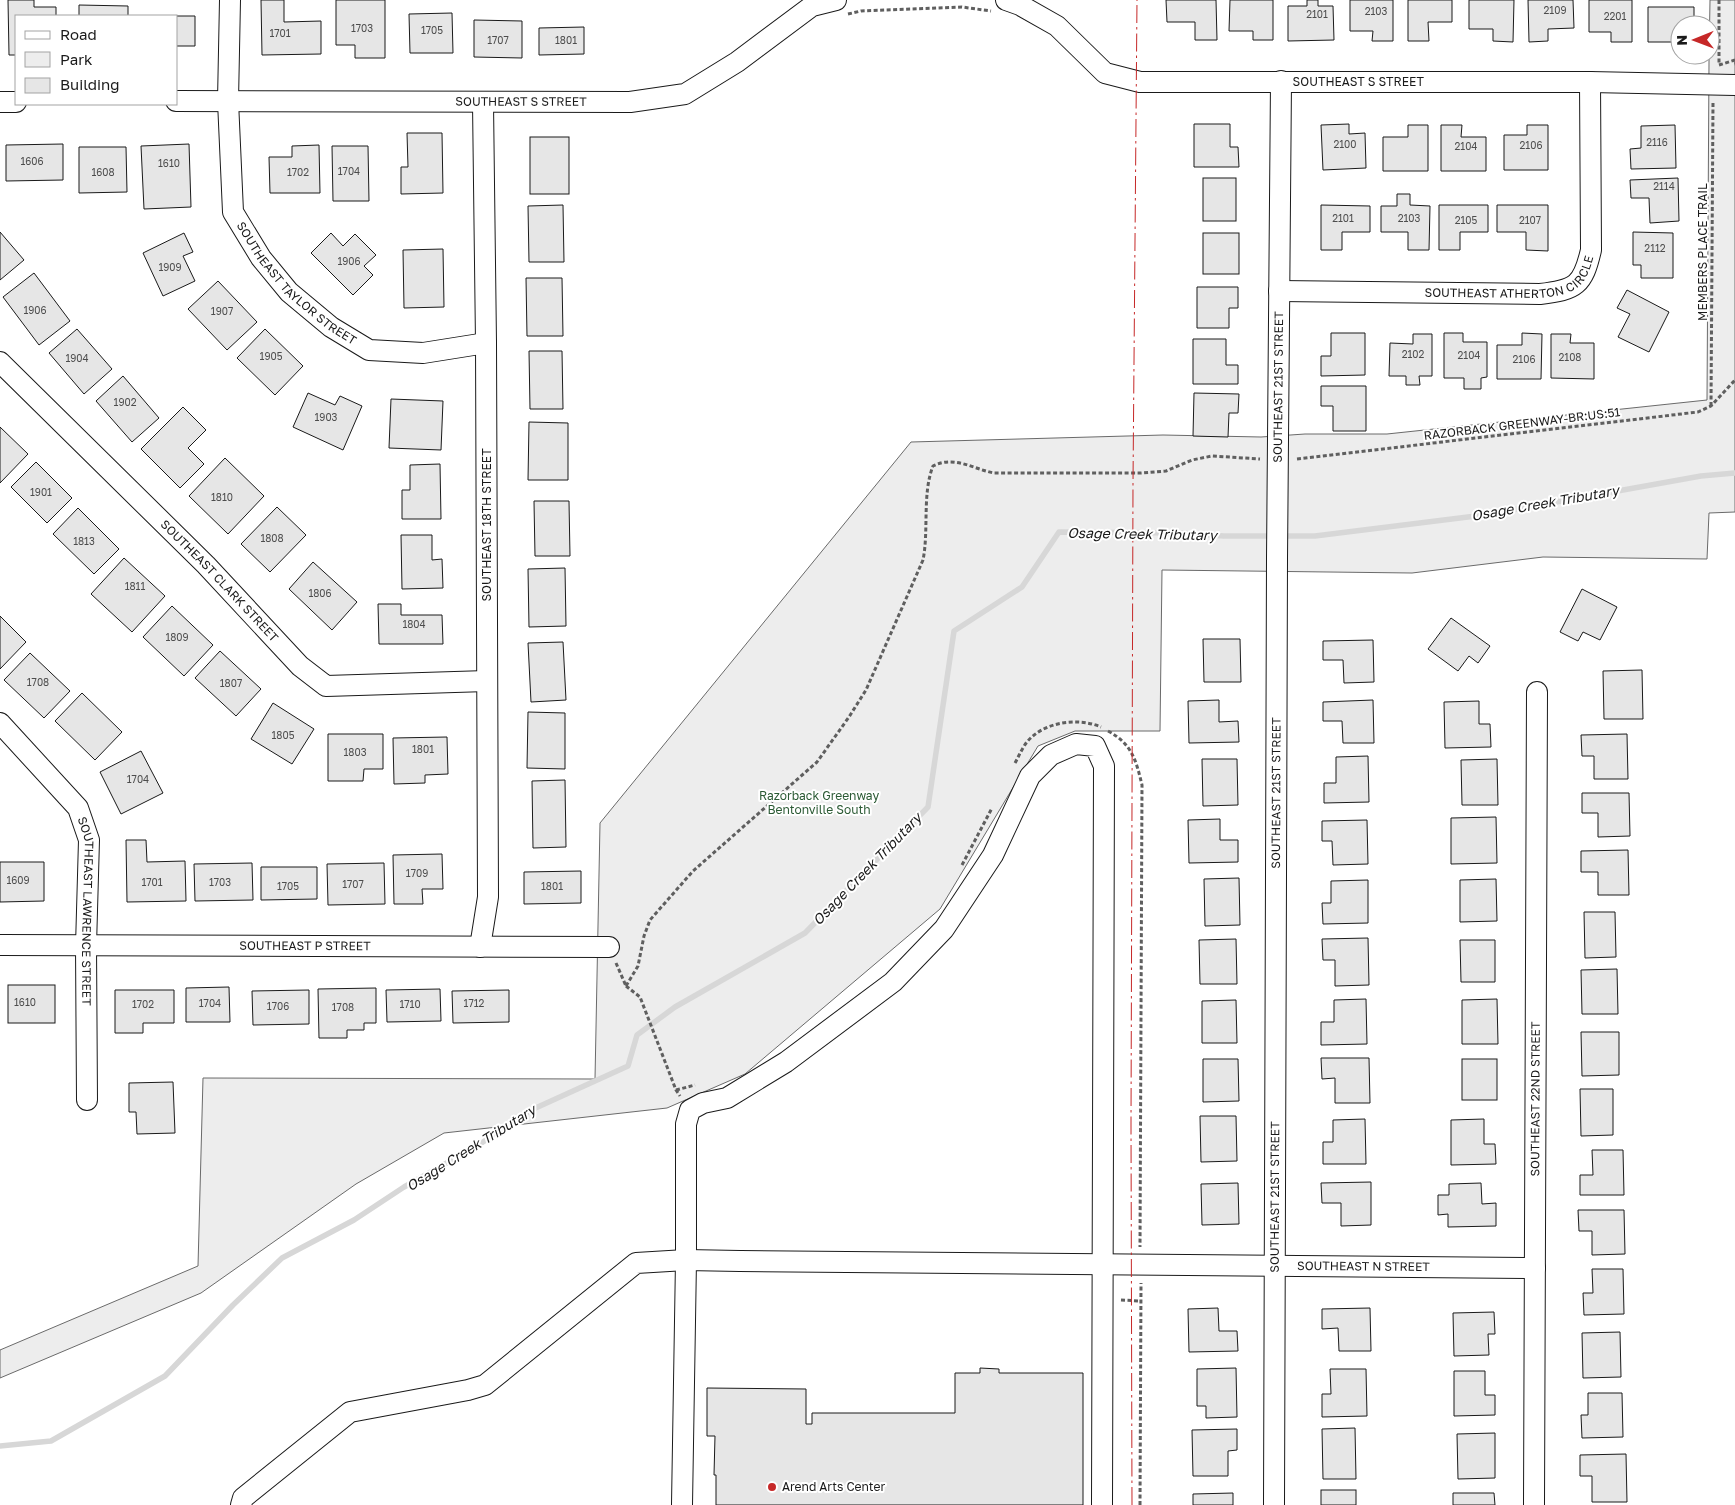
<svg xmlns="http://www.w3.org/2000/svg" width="1735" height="1505" font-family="'Golos Text',sans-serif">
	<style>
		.green { fill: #ededed; stroke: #6a6a6a }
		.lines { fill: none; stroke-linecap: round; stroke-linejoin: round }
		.stream { stroke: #d7d7d7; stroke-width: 5.5 }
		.building { fill: #e6e6e6; stroke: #1a1a1a }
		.minor-casing { stroke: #1a1a1a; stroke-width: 22 }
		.path { stroke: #5f5f5f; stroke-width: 3; stroke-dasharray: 4 2.5; stroke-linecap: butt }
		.minor { stroke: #fff; stroke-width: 20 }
		.power { stroke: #c62828; stroke-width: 1; stroke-dasharray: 18 4 2.5 4; stroke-linecap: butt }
		.poi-dot { fill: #c62828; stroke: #fff; stroke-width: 2 }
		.labels { text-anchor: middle; stroke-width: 4; stroke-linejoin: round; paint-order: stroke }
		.number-label { font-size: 10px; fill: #4d4d4d }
		.street-label { font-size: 12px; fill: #1a1a1a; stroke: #fff }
		.park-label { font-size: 12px; fill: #2b5a34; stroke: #fff }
		.poi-label { font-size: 12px; fill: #1a1a1a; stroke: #fff; text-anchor: start }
		.water-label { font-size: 14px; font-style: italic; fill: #1a1a1a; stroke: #fff }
	</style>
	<rect width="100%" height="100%" fill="#fff"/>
	<polygon class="green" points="1710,0 1735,0 1735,60 1734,60 1735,66 1735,512 1709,513 1707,559 1543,557 1412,573 1162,570 1160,731 1075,731 1038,746 940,909 745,1074 667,1108 444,1133 356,1184 201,1293 0,1378 0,1350 198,1266 203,1078 595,1079 600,823 911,442 1163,435 1261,437 1305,434 1387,434 1707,400 1709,61"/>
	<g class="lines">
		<polyline class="stream" points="0,1446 51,1441 165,1376 233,1305 282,1258 354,1220 404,1187 477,1146 529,1111 628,1066 637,1035 675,1007 805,933 928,807 954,631 1022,587 1059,532 1181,533 1224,536 1315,536 1484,515 1701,476 1735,473"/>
	</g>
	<g class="building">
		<polygon points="8,0 34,0 34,7 56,7 56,16 16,16 16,55 9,55"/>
		<polygon points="261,0 284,0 284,22 321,21 321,54 262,55"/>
		<polygon points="336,0 385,0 385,58 355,58 355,45 336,45"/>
		<polygon points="1166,0 1216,0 1217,40 1195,40 1195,22 1167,22"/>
		<polygon points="1230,0 1273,0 1273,40 1253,40 1253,31 1229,31"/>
		<polygon points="1307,0 1318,0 1318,6 1333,6 1334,40 1288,41 1288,6 1307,6"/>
		<polygon points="1350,0 1393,0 1393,41 1372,41 1373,31 1350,31"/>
		<polygon points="1408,0 1452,0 1452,22 1428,22 1429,41 1408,41"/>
		<polygon points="1469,0 1514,0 1513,42 1493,41 1493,29 1469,29"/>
		<polygon points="1528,0 1573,0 1574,28 1548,29 1548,41 1529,42"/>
		<polygon points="1589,0 1632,0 1632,42 1611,42 1611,32 1589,32"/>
		<polygon points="79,5 128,6 128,16 79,16"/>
		<polygon points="1648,7 1694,7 1694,25 1680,25 1680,42 1648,42"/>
		<polygon points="452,13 453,53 410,53 409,14"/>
		<polygon points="164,16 195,16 195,46 176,46 176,16"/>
		<polygon points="474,20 522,21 522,58 474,57"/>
		<polygon points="584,27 584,54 539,55 539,28"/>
		<polygon points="1194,124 1230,124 1230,147 1238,147 1239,167 1194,167"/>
		<polygon points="1349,124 1349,134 1365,133 1366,168 1323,170 1321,125"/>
		<polygon points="1408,125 1428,125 1428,171 1383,171 1383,137 1408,137"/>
		<polygon points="1441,125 1462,125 1461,137 1486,137 1486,171 1441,171"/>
		<polygon points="1527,125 1548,125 1548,170 1504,170 1504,135 1527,135"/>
		<polygon points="1675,125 1676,168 1631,169 1630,149 1641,148 1641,126"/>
		<polygon points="407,133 442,133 443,193 401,194 401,167 408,167"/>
		<rect x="530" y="137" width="39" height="57"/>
		<polygon points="63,144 63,180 6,181 6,145"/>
		<polygon points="189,144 191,207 144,209 141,146"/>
		<polygon points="319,145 320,193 270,193 269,157 292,157 292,146"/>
		<polygon points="332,146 368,146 369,201 333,201"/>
		<polygon points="79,147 126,147 127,192 79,193"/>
		<rect x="1203" y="178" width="33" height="43"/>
		<polygon points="1678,178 1679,221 1650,223 1649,198 1631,198 1630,180"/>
		<polygon points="1397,194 1410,194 1410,205 1430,206 1429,250 1408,250 1408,232 1381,232 1381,206 1397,206"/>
		<polygon points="563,205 564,262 529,262 528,206"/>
		<polygon points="1321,205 1370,206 1370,232 1342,232 1342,250 1321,250"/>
		<polygon points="1439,205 1488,205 1488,232 1460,232 1460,250 1439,250"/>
		<polygon points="1497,205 1548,205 1548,251 1526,250 1526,232 1497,232"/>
		<polygon points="0,232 24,260 0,280"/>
		<polygon points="1633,232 1673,233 1673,278 1641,278 1641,265 1633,265"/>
		<polygon points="184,233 193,252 183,256 195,281 163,296 143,253"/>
		<polygon points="331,233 343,246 355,234 376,255 364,266 373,275 353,295 311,253"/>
		<rect x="1203" y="233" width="36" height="41"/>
		<polygon points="443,249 444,307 404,308 403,250"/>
		<polygon points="34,273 70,321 39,345 3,297"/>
		<polygon points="526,278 562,278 563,336 527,336"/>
		<polygon points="218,281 257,322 227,350 188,309"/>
		<polygon points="1197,287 1238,287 1238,308 1229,308 1229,328 1197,328"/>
		<polygon points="1627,290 1669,312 1649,352 1618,337 1630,314 1617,308"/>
		<polygon points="77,329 112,369 84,394 49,353"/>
		<polygon points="265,329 303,366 275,395 237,358"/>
		<polygon points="1331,333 1365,333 1365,375 1321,376 1321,356 1331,356"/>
		<polygon points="1444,333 1463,333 1463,342 1487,342 1487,377 1481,378 1481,389 1464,389 1464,378 1444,378"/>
		<polygon points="1522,333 1542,334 1541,379 1497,379 1497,345 1522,345"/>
		<polygon points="1413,334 1432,334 1432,376 1419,376 1420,385 1406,385 1406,376 1389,376 1390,343 1413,344"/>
		<polygon points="1551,334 1571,334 1570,343 1594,343 1594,379 1551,378"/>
		<polygon points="1193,339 1226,339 1226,365 1238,365 1238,384 1193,384"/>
		<polygon points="529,351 562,351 563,409 530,409"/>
		<polygon points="123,376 159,418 132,442 96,401"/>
		<polygon points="1321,386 1366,386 1366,431 1333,431 1333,406 1321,406"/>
		<polygon points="308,393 335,405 340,396 362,406 343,450 293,427"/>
		<polygon points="1194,393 1239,394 1238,413 1229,413 1228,437 1193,436"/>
		<polygon points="391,399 443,401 441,450 389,448"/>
		<polygon points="183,407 206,430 188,448 204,464 180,488 141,449"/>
		<polygon points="529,422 568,423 568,480 528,480"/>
		<polygon points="0,427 28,454 0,483"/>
		<polygon points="225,458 264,496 228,534 189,496"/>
		<polygon points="36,462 72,498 47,523 11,487"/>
		<polygon points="440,464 441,519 402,519 402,490 410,490 410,465"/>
		<polygon points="534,501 569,501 570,556 535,556"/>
		<polygon points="277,507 306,535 270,572 241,544"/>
		<polygon points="78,508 119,549 94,574 53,534"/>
		<polygon points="401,535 432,535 432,560 442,559 443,588 402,589"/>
		<polygon points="124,558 165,596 132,632 91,594"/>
		<polygon points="313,562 357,602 332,630 289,589"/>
		<polygon points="565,568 566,626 529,627 528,569"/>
		<polygon points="1582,589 1617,607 1600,640 1583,632 1578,641 1560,632"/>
		<polygon points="378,604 401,604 401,615 442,615 443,644 379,644"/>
		<polygon points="172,606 213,645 184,676 143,637"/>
		<polygon points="0,616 26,642 0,669"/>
		<polygon points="1451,618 1490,646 1478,663 1469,656 1458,671 1428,649"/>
		<polygon points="1203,639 1240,639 1241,682 1204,682"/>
		<polygon points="1373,640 1374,682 1344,683 1343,660 1323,660 1323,641"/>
		<polygon points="563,642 566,700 531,702 528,643"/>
		<polygon points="220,651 261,689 236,716 195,678"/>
		<polygon points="30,653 70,691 44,718 4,680"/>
		<polygon points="1642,670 1643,719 1604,719 1603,671"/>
		<polygon points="82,693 122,732 95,760 55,721"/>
		<polygon points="1219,700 1219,722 1238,721 1239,742 1189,743 1188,701"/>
		<polygon points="1373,700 1374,743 1343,743 1342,721 1323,721 1323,702"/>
		<polygon points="1479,701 1479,724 1490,724 1491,747 1445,748 1444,702"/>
		<polygon points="273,703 314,729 292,764 251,739"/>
		<polygon points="528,712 565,713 565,769 527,768"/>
		<polygon points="328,734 383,734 383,769 364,769 363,781 328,781"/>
		<polygon points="1627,734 1628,779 1594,779 1594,756 1582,756 1581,735"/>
		<polygon points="447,737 448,774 425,775 425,783 394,784 393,738"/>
		<polygon points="141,751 163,793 121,814 100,772"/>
		<polygon points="1368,756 1369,802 1324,803 1324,783 1336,783 1336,757"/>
		<polygon points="1202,759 1237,759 1238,805 1203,806"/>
		<polygon points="1497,759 1498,805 1462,805 1461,760"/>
		<polygon points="565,780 566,847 533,848 532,781"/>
		<polygon points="1582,793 1629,793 1630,836 1598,837 1598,813 1582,813"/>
		<polygon points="1496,817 1497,863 1451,864 1451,818"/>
		<polygon points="1220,819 1220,840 1238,840 1238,862 1189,863 1188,820"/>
		<polygon points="1367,820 1368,864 1333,865 1332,841 1322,841 1322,821"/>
		<polygon points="126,840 146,840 147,862 185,861 186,901 127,902"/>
		<polygon points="1628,850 1629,895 1598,895 1598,872 1581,872 1581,851"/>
		<polygon points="442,854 443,889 422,889 423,904 394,904 393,855"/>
		<polygon points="0,862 44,862 44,901 0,902"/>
		<polygon points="252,863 253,900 195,901 194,864"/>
		<polygon points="384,863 385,904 328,905 327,864"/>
		<polygon points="261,867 317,867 317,899 261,900"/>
		<polygon points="581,871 581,903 524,904 524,872"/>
		<polygon points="1239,878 1240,925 1205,926 1204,879"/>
		<polygon points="1496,879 1497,921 1460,922 1460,880"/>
		<polygon points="1368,880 1368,923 1323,924 1322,903 1331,903 1331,881"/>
		<polygon points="1584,912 1615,912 1616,957 1585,958"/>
		<polygon points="1368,938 1369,985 1335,986 1335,960 1323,960 1322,939"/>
		<polygon points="1236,939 1237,984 1200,984 1199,940"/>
		<polygon points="1460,940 1495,940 1495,982 1461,982"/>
		<polygon points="1617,969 1618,1014 1582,1014 1581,970"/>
		<rect x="8" y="985" width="47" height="38"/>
		<polygon points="229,987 230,1022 186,1022 186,988"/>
		<polygon points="376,988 376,1023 364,1023 364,1030 347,1030 347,1038 319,1038 318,989"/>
		<polygon points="440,989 441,1021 387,1022 386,990"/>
		<polygon points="115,990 174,990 174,1023 143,1023 143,1033 115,1033"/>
		<polygon points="309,990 309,1024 253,1025 252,991"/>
		<polygon points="509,990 509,1022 453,1023 452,991"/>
		<polygon points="1366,999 1367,1044 1321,1045 1321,1022 1334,1022 1334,1000"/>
		<polygon points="1497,999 1498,1044 1462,1044 1462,1000"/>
		<polygon points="1236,1000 1237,1043 1202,1043 1202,1001"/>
		<polygon points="1581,1032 1619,1032 1619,1075 1582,1076"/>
		<polygon points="1321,1058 1369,1058 1370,1103 1335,1103 1335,1078 1322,1079"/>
		<polygon points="1203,1059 1238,1059 1239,1101 1203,1102"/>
		<rect x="1462" y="1059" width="35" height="41"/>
		<polygon points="173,1082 175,1133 137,1134 136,1112 129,1112 129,1083"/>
		<polygon points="1580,1089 1613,1089 1613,1135 1581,1136"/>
		<polygon points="1200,1116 1236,1116 1237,1161 1201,1162"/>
		<polygon points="1365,1119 1366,1164 1323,1164 1323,1142 1333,1142 1333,1120"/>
		<polygon points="1484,1119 1484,1144 1495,1144 1496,1164 1451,1165 1451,1120"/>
		<polygon points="1592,1150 1623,1150 1624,1195 1580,1195 1580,1175 1593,1175"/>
		<polygon points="1371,1182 1371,1225 1341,1226 1341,1203 1322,1203 1321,1183"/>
		<polygon points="1238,1183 1239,1224 1202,1225 1201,1184"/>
		<polygon points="1481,1183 1482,1204 1496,1203 1496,1226 1448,1227 1448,1214 1438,1215 1438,1195 1449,1195 1449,1184"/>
		<polygon points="1578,1210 1624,1210 1625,1254 1592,1255 1592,1231 1579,1231"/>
		<polygon points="1592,1269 1623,1269 1624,1314 1584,1315 1583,1293 1593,1293"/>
		<polygon points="1218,1308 1219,1331 1237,1331 1238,1351 1189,1352 1188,1309"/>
		<polygon points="1370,1308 1371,1351 1339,1351 1338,1328 1322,1329 1322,1309"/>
		<polygon points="1494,1312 1495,1334 1488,1334 1489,1355 1454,1356 1453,1313"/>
		<polygon points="1620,1332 1621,1377 1583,1378 1582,1333"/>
		<polygon points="980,1368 999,1369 999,1373 1083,1373 1083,1505 716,1505 716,1475 714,1475 715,1436 707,1436 707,1388 806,1389 806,1424 812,1424 812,1413 955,1413 955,1373 980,1373"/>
		<polygon points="1236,1368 1237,1417 1206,1418 1206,1406 1197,1406 1197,1369"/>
		<polygon points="1330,1369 1366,1369 1367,1416 1322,1417 1322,1394 1331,1394"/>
		<polygon points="1454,1371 1485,1371 1485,1395 1495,1395 1495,1415 1454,1416"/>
		<polygon points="1588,1393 1622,1393 1623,1437 1582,1438 1581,1415 1588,1415"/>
		<polygon points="1355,1428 1356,1479 1323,1479 1322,1429"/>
		<polygon points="1237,1429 1237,1450 1228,1451 1228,1476 1193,1476 1192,1430"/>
		<polygon points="1495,1433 1495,1478 1458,1479 1457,1434"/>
		<polygon points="1626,1454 1627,1502 1592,1502 1592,1476 1580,1476 1580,1455"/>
		<rect x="1321" y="1490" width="35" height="15"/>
		<polygon points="1233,1493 1233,1505 1193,1505 1193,1494"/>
		<polygon points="1453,1493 1494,1493 1495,1505 1453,1505"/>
	</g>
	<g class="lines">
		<defs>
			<g id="minor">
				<path id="s1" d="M230,0L228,101L233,212L261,258L289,292L331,327L369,350L423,353L486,343"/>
				<path id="s2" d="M1006,0L1020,5L1057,26L1105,73L1140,82H1590L1735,85"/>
				<path id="s3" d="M176,101L630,102L685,94L737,62L812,6L836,0"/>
				<polyline points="0,102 16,102"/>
				<path id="s4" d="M1279,291L1540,294C1576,290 1583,285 1591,250L1590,82"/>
				<path id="s5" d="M0,362L206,565L300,666L326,686L487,681"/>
				<path id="s6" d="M0,723L78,808L89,840L86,946L87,1100"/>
				<path id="s7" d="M0,945L609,947"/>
				<polyline points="480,947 488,897 486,343 483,103"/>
				<path id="s8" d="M241,1505L243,1498L350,1412L468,1390L485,1385L636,1263L686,1260L740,1261L1535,1268"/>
				<polyline points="682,1505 686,1260 686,1124 690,1110 703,1103 727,1098 786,1062 893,982 944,929 993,855 1030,776 1051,755 1076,744 1095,746 1104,766 1102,1505"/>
				<path id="s9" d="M1274,1505L1277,559L1281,81"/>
				<path id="s10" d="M1534,1505L1537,692"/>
			</g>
		</defs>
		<use href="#minor" class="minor-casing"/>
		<g class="path">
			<polyline points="1719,0 1719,64"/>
			<polyline points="848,14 861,11 962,7 991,11"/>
			<polyline points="1719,65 1735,60"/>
			<polyline points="1711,406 1713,102"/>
			<polyline points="1297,459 1698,412 1711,406 1735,380"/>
			<path d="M1108,731C1132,744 1136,760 1142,785L1140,1247"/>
			<path d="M1015,763C1019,756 1022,748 1027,742C1043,722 1078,717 1101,727"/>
			<polyline points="962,865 992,808"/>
			<polyline points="616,963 626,986"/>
			<path d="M626,986L638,966L644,936L650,920L693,871L817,762L849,717L866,690L923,560C929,530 922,494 933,466C954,455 973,469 994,473H1141L1166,471L1192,460L1212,456L1260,459"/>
			<polyline points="626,986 640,997 676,1090 680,1096"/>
			<polyline points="676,1090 695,1085"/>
			<polyline points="1121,1300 1140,1301"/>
			<polyline points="1140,1505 1141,1283"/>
		</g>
		<use href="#minor" class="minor"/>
		<polyline class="power" points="1132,1505 1131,1124 1133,483 1137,0"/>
	</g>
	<circle class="poi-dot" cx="772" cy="1487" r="5"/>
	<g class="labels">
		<g class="number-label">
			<text x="1555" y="14">2109</text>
			<text x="1376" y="15">2103</text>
			<text x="1317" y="18">2101</text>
			<text x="1615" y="20">2201</text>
			<text x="362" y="32">1703</text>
			<text x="432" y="34">1705</text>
			<text x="280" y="37">1701</text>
			<text x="498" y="44">1707</text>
			<text x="566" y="44">1801</text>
			<text x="1657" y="146">2116</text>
			<text x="1345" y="148">2100</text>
			<text x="1531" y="149">2106</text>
			<text x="1466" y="150">2104</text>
			<text x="32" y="165">1606</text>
			<text x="169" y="167">1610</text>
			<text x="349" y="175">1704</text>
			<text x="103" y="176">1608</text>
			<text x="298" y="176">1702</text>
			<text x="1664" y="190">2114</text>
			<text x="1343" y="222">2101</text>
			<text x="1409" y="222">2103</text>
			<text x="1466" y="224">2105</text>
			<text x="1530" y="224">2107</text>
			<text x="1655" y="252">2112</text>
			<text x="349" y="265">1906</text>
			<text x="170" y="271">1909</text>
			<text x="35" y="314">1906</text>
			<text x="222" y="315">1907</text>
			<text x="1413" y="358">2102</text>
			<text x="1469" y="359">2104</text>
			<text x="271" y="360">1905</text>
			<text x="1570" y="361">2108</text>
			<text x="77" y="362">1904</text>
			<text x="1524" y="363">2106</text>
			<text x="125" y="406">1902</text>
			<text x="326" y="421">1903</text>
			<text x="41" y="496">1901</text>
			<text x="222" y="501">1810</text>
			<text x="272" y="542">1808</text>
			<text x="84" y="545">1813</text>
			<text x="135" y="590">1811</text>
			<text x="320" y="597">1806</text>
			<text x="414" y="628">1804</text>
			<text x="177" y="641">1809</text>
			<text x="38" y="686">1708</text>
			<text x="231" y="687">1807</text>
			<text x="283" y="739">1805</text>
			<text x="423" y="753">1801</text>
			<text x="355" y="756">1803</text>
			<text x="138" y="783">1704</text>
			<text x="417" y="877">1709</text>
			<text x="18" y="884">1609</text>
			<text x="152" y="886">1701</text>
			<text x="220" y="886">1703</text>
			<text x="353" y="888">1707</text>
			<text x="288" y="890">1705</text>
			<text x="552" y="890">1801</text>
			<text x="25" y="1006">1610</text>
			<text x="210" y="1007">1704</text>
			<text x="474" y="1007">1712</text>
			<text x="143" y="1008">1702</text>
			<text x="410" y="1008">1710</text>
			<text x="278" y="1010">1706</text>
			<text x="343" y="1011">1708</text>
		</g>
		<g class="street-label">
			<text dy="4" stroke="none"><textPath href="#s2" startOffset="379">SOUTHEAST S STREET</textPath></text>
			<text dy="4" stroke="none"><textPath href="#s3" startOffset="345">SOUTHEAST S STREET</textPath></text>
			<text transform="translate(1703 252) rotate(-90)" y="4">MEMBERS PLACE TRAIL</text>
			<text dy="4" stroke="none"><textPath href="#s4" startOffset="238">SOUTHEAST ATHERTON CIRCLE</textPath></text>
			<text dy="4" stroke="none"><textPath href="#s1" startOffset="309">SOUTHEAST TAYLOR STREET</textPath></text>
			<text dy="4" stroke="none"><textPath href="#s9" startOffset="1118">SOUTHEAST 21ST STREET</textPath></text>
			<text transform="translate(1522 424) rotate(-7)" y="4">RAZORBACK GREENWAY-BR:US:51</text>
			<text transform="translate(487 525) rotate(-90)" y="4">SOUTHEAST 18TH STREET</text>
			<text dy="4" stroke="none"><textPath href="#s5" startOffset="310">SOUTHEAST CLARK STREET</textPath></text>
			<text dy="4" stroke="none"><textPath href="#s9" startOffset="712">SOUTHEAST 21ST STREET</textPath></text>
			<text dy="4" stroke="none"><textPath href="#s6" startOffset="220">SOUTHEAST LAWRENCE STREET</textPath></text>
			<text dy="4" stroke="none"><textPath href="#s7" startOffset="305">SOUTHEAST P STREET</textPath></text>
			<text dy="4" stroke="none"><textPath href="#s10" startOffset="406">SOUTHEAST 22ND STREET</textPath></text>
			<text dy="4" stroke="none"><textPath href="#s9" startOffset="308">SOUTHEAST 21ST STREET</textPath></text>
			<text dy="4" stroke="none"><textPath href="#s8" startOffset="1204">SOUTHEAST N STREET</textPath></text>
		</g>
		<g class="park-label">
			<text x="819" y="800">Razorback Greenway<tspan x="819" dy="14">Bentonville South</tspan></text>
		</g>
		<g class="poi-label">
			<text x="782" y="1491">Arend Arts Center</text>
		</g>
		<g class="water-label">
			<text transform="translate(1545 503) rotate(-10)" y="5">Osage Creek Tributary</text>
			<text transform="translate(1142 534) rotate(1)" y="5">Osage Creek Tributary</text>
			<text transform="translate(867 869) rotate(-46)" y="5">Osage Creek Tributary</text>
			<text transform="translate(471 1148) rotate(-32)" y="5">Osage Creek Tributary</text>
		</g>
	</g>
	<rect x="15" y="15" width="162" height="90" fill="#ffffff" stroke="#a3a3a3"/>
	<rect x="25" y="31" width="25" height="8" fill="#ffffff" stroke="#a3a3a3"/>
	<text x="60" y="40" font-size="15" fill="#1a1a1a">Road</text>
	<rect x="25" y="52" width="25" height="15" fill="#ededed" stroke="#a3a3a3"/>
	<text x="60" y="65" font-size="15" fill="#1a1a1a">Park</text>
	<rect x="25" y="78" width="25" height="15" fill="#e6e6e6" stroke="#a3a3a3"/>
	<text x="60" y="90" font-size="15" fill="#1a1a1a">Building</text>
	<g transform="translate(1695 40) rotate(269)"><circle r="24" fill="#ffffff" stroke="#a3a3a3"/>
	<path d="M0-4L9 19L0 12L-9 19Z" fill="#c62828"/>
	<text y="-8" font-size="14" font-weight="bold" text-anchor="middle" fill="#1a1a1a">N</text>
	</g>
</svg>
